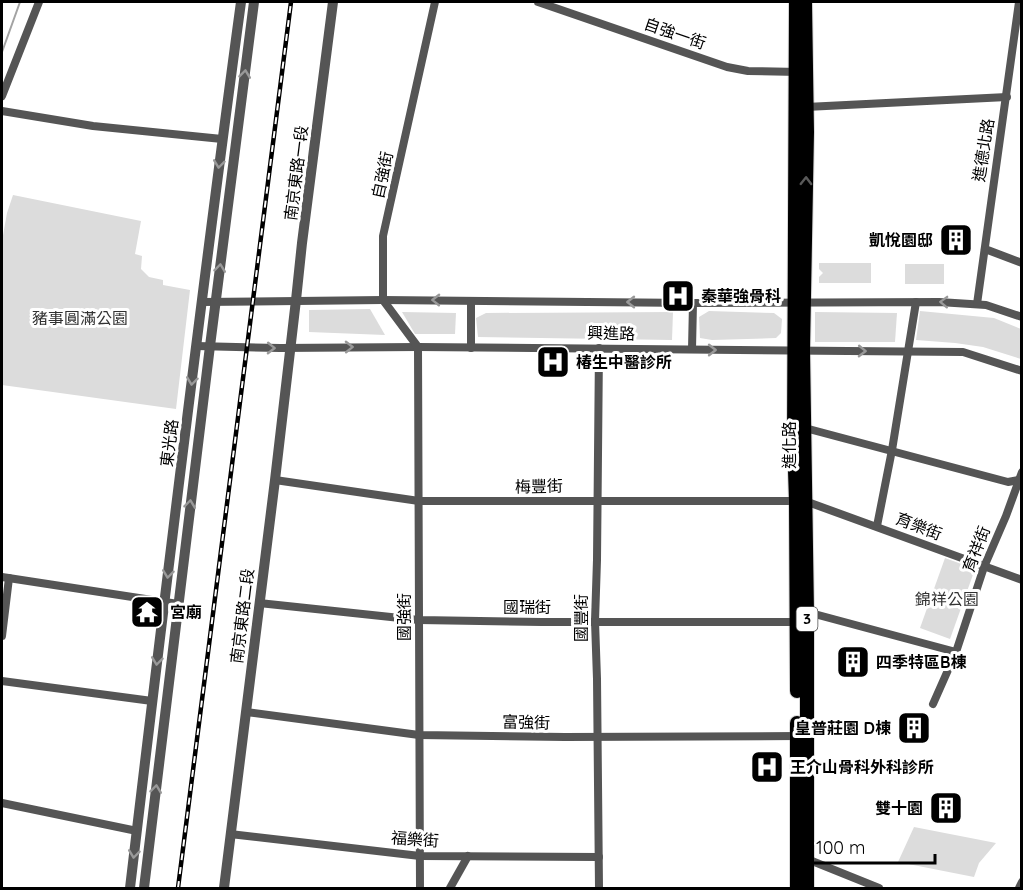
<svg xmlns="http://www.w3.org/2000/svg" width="1023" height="890" font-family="Quicksand,'Noto Sans TC',sans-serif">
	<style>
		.green { fill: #dcdcdc }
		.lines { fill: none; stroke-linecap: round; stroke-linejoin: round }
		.stream { stroke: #a3a3a3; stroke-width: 2 }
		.primary-casing { stroke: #dbdbdb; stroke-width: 16 }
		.minor { stroke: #555; stroke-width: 8 }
		.tertiary { stroke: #555; stroke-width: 10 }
		.primary { stroke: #000; stroke-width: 14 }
		.rail-casing { stroke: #000; stroke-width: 4.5 }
		.rail { stroke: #fff; stroke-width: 2; stroke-dasharray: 7; stroke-linecap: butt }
		.oneway { stroke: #999 }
		.oneway2 { stroke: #595959 }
		.labels { text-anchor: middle; stroke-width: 6; stroke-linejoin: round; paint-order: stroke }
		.shield { fill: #fff; stroke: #4c4c4c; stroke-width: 1.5 }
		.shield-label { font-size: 15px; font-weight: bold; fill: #000 }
		.street-label { font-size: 16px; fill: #000; stroke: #fff }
		.poi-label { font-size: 16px; font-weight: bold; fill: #000; stroke: #fff; text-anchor: start }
		.park-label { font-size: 16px; fill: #333; stroke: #fff }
	</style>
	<rect width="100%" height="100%" fill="#fff"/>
	<g class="green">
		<polygon points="13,195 141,221 135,254 142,256 141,269 149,277 163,280 163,285 190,290 176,409 2,385 2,241 7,213"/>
		<polygon points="819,263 871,263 871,283 819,283 819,277 823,273 819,269"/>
		<rect x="905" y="264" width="39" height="20"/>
		<polygon points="370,309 385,335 309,332 309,310"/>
		<polygon points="709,311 774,313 782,319 781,333 776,338 712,340 700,338 699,317"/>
		<polygon points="920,311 994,318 1021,329 1021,359 983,347 955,343 916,340"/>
		<polygon points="402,312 456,313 455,334 415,334"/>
		<polygon points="673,312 672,340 478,337 476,318 486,313"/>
		<polygon points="815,312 897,313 895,342 815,342"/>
		<polygon points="945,558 975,569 950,639 920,628"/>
		<polygon points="914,827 996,843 979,863 974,877 898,862"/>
	</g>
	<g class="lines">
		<polyline class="stream" points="2,52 20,2"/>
		<defs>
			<g id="primary">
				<polyline points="796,2 794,440 796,501 797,691"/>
				<polyline points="805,2 807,132 803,350 807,612 807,888"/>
				<polyline points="797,723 797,888"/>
			</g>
		</defs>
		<use href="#primary" class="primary-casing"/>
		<g class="minor">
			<polyline points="538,2 727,67 748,71 799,72"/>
			<polyline points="2,96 39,2"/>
			<polyline points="806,107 1007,97"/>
			<polyline points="2,111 93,126 222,139"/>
			<polyline points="985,249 1022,263"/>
			<polyline points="202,302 383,300 693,303 939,302 986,305 1022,317"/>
			<path d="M977,304C991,203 1006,102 1019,2"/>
			<polyline points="196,346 280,348 418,347 963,352 1022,371"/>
			<polyline points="471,348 471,301"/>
			<polyline points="599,348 597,560 595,621 597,679 599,888"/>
			<polyline points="692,349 693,303"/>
			<polyline points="805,428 1008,482 1019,480 1022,481"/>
			<polyline points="275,480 419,501 805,501 1022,580"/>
			<polyline points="877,526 892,450 916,302"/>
			<polyline points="2,577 178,604"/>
			<polyline points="259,603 419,620 542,622 796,622"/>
			<polyline points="807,612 956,652"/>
			<polyline points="2,636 9,578"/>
			<polyline points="2,681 152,701"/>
			<polyline points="933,704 956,652 984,567 1006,516 1022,472"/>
			<polyline points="246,712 419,735 565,737 800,736"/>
			<polyline points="2,803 137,831"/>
			<polyline points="230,834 420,856 599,857"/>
			<polyline points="807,859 879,888"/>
			<polyline points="420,888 418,347 383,300 383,236 435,2"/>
			<polyline points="450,888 468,856"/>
			<polyline points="1019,888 1022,882"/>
		</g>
		<g class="tertiary">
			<path d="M130,888C165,593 201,297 241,2"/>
			<polyline points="144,888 210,346 254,2"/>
			<polyline points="224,888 275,480 296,300 302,243 333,2"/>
		</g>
		<use href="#primary" class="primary"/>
		<defs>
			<polyline id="rail" points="178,888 291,2"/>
		</defs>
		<use href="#rail" class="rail-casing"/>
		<use href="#rail" class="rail"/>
	</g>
	<defs><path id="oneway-chevron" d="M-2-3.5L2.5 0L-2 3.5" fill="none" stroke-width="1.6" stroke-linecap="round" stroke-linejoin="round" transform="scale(1.5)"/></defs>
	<g class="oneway">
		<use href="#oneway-chevron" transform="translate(245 74) rotate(-83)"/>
		<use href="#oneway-chevron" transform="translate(219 164) rotate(97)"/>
		<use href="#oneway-chevron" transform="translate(220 268) rotate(-83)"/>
		<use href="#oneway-chevron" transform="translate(436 300) rotate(-179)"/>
		<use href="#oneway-chevron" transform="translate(631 302) rotate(-180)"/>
		<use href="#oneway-chevron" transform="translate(944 302) rotate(-178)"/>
		<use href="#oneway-chevron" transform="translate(349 347) rotate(-1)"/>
		<use href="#oneway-chevron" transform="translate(271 348) rotate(1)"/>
		<use href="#oneway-chevron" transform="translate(712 350)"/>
		<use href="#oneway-chevron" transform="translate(862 351) rotate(1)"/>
		<use href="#oneway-chevron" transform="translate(192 381) rotate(97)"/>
		<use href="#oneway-chevron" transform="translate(190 504) rotate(-83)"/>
		<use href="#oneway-chevron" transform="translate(168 574) rotate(97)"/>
		<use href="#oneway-chevron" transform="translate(157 661) rotate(97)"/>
		<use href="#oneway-chevron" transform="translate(156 789) rotate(-83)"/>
		<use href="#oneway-chevron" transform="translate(134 854) rotate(97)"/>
	</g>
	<use class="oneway2" href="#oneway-chevron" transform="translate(806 181) rotate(-89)"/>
	<defs>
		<symbol id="building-square" viewBox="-11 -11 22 22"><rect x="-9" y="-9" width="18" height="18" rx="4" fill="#000" stroke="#fff"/><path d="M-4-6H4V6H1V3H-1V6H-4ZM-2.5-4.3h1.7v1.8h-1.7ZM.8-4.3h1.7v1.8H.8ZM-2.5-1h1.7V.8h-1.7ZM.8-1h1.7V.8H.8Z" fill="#fff"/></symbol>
		<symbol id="hospital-square" viewBox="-11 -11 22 22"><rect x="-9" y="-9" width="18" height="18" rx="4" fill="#000" stroke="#fff"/><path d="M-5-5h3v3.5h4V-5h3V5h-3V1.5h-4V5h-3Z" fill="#fff"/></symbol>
		<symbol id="temple-square" viewBox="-11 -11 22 22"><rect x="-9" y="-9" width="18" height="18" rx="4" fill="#000" stroke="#fff"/><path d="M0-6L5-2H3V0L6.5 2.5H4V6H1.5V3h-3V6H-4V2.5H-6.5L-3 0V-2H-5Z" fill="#fff"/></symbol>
	</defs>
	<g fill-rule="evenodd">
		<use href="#building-square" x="937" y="221" width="38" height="38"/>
		<use href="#hospital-square" x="659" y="277" width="38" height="38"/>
		<use href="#hospital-square" x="534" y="343" width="38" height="38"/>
		<use href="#temple-square" x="128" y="593" width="38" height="38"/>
		<use href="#building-square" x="834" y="643" width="38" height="38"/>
		<use href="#building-square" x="895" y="709" width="38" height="38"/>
		<use href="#hospital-square" x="748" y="748" width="38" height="38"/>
		<use href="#building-square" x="927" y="789" width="38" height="38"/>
	</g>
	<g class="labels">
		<rect class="shield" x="796.5" y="607" width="21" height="24" rx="4.5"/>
		<g class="shield-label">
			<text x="807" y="624">3</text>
		</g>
		<g class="street-label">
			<text transform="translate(675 33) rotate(19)" y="6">自強一街</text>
			<text transform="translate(983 150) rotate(-81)" y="6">進德北路</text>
			<text transform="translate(296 173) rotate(-83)" y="6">南京東路一段</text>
			<text transform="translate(382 175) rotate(-78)" y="6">自強街</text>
			<text transform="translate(611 333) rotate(1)" y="6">興進路</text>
			<text transform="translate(169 443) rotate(-83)" y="6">東光路</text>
			<text transform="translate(789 445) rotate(-90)" y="6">進化路</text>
			<text transform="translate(539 486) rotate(-1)" y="6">梅豐街</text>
			<text transform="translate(919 526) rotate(21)" y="6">育樂街</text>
			<text transform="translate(976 549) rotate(-69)" y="6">育祥街</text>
			<text x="527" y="613">國瑞街</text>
			<text transform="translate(242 616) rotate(-83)" y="6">南京東路二段</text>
			<text transform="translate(404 617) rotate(-90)" y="6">國強街</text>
			<text transform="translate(581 618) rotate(-90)" y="6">國豐街</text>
			<text transform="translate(526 722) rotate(1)" y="6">富強街</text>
			<text transform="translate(415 839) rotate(4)" y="6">福樂街</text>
		</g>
		<g class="poi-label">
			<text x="933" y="246" text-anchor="end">凱悅園邸</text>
			<text x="701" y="302">秦華強骨科</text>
			<text x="576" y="368">椿生中醫診所</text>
			<text x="170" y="618">宮廟</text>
			<text x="876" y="668">四季特區B棟</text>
			<text x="891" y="734" text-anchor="end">皇普莊園 D棟</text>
			<text x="790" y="773">王介山骨科外科診所</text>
			<text x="923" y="814" text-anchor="end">雙十園</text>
		</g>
		<g class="park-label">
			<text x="80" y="324">豬事圓滿公園</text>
			<text x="947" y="605">錦祥公園</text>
		</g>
	</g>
	<rect width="1023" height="890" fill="none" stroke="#000000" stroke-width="6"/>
	<path d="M807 854v9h128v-9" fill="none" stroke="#000000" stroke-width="3"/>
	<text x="816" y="854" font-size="18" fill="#000000" stroke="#ffffff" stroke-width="4.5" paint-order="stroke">100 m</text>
</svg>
